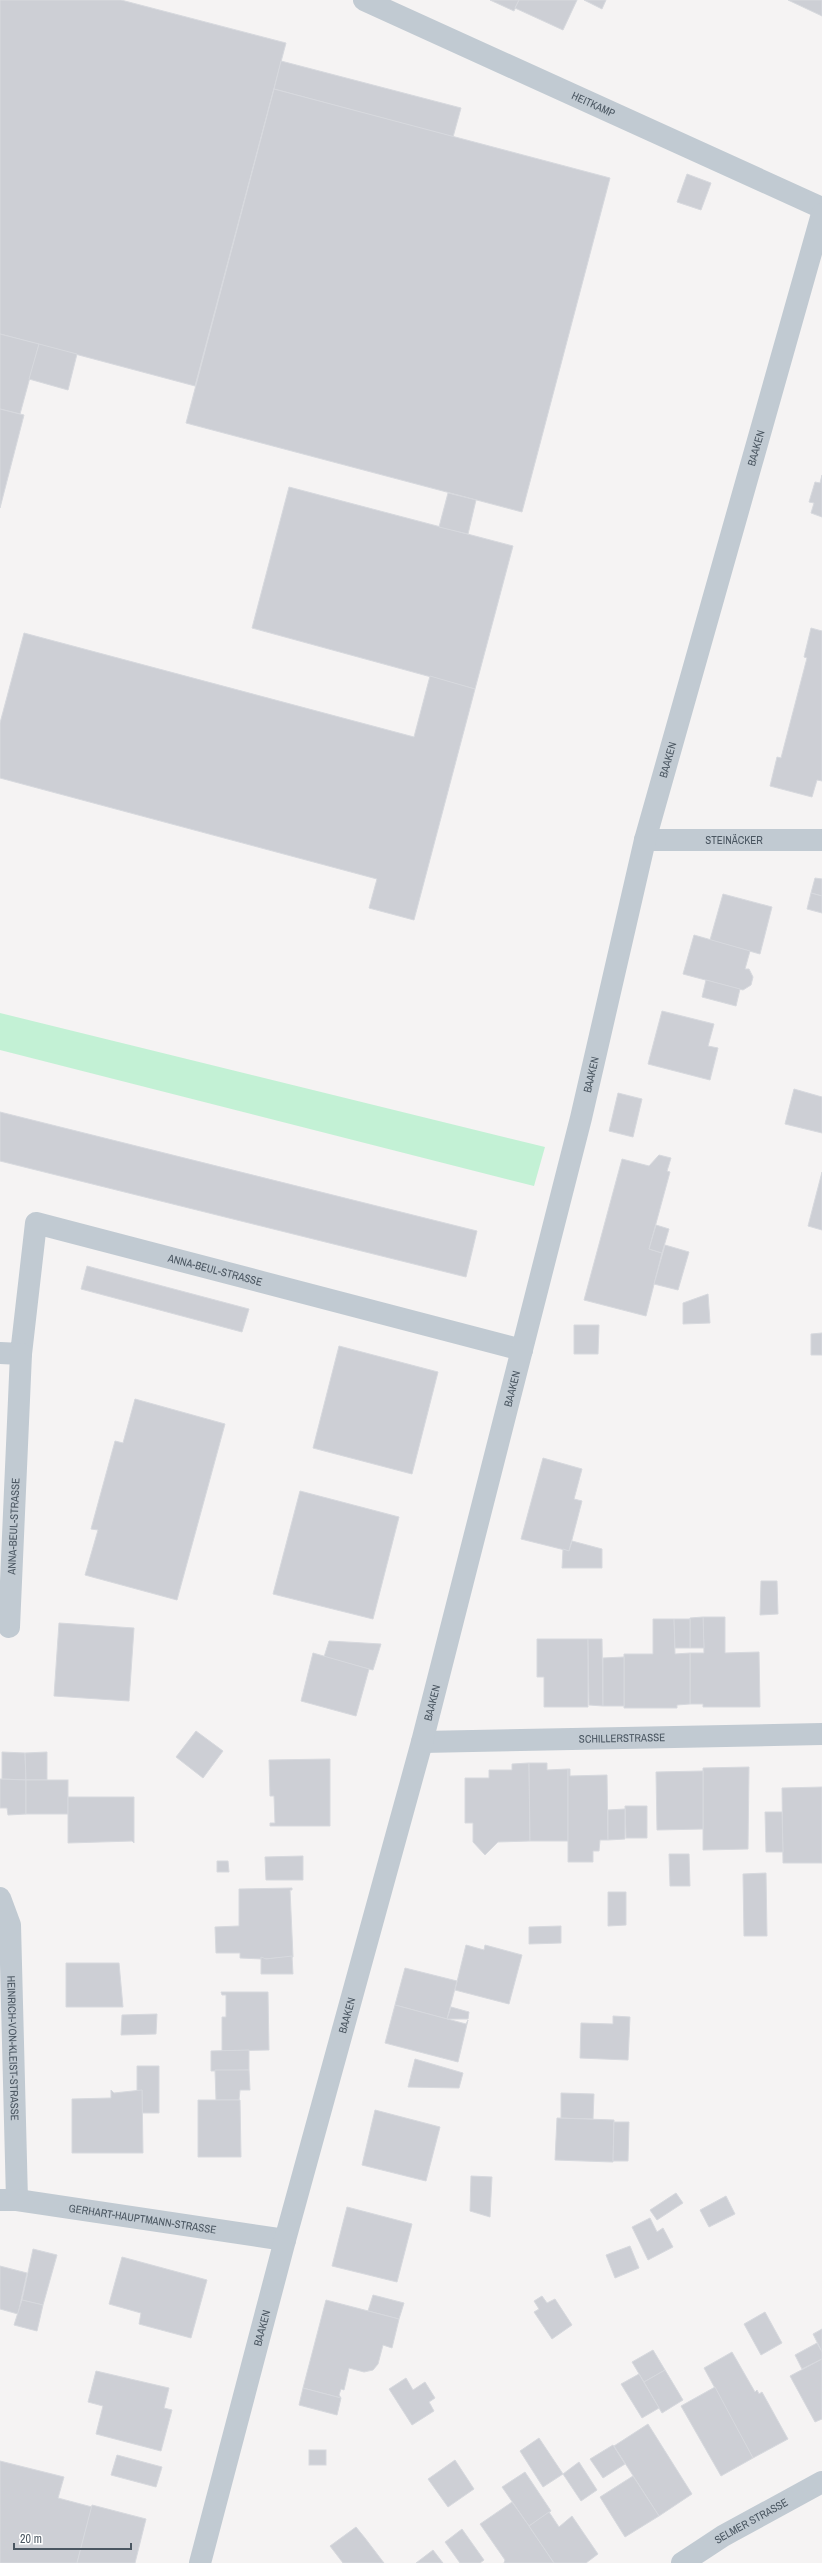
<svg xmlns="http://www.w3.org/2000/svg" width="822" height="2563" font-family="'Archivo Narrow',sans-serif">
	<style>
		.green { fill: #c3f1d5 }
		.building { fill: #cdcfd5; stroke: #d7d9de }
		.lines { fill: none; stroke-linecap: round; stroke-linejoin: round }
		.minor { stroke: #c1cad2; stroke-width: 22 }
		.labels { text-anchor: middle; stroke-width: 3; stroke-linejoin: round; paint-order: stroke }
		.street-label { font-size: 11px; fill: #4a5661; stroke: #fff }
	</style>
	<rect width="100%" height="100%" fill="#f5f3f3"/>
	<polygon class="green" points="0,1013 545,1147 534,1186 0,1050"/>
	<g class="building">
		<polygon points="0,0 121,0 286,43 195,386 0,334"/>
		<polygon points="490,0 519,0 514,11"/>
		<polygon points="519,0 577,0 563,30 515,8"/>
		<polygon points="584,0 606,0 602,9"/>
		<polygon points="788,0 822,0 822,16"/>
		<polygon points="281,61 461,108 453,137 274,89"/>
		<polygon points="274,89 610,178 522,512 186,423"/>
		<polygon points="687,174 711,183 701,210 677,202"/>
		<polygon points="0,334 39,344 20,414 0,409"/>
		<polygon points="39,344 77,354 68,390 29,379"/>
		<polygon points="0,409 24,415 0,508"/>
		<polygon points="822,475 822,517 811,513 814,503 809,502 815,482 820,483"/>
		<polygon points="289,487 513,546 475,689 252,628"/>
		<polygon points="448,493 476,500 468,534 439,527"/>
		<polygon points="811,628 822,631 822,781 817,780 812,797 770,786 777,757 781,758 807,658 804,657"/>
		<polygon points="24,633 414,737 430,676 475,689 414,920 369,908 377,879 0,778 0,723"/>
		<polygon points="815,878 822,879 822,896 811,893"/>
		<polygon points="811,893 822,896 822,913 807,909"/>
		<polygon points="723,894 772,907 760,954 710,940"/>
		<polygon points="694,935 750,951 745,969 749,969 753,977 751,985 743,990 683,974"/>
		<polygon points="706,980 740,989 736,1006 702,997"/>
		<polygon points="662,1011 714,1024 708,1046 718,1048 710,1080 648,1064"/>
		<polygon points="794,1089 822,1097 822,1133 785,1124"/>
		<polygon points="618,1093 642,1099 633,1137 609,1131"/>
		<polygon points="0,1112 477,1231 466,1277 0,1161"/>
		<polygon points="659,1155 671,1158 667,1171 670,1172 649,1249 662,1253 646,1316 584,1300 622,1159 649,1166"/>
		<polygon points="822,1172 822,1230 808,1226"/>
		<polygon points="656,1225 669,1229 662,1253 649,1249"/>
		<polygon points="665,1245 689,1252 678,1290 654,1284"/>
		<polygon points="87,1266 249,1309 242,1332 81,1289"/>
		<polygon points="708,1294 710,1323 683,1324 683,1303"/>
		<polygon points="574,1325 599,1325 598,1354 574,1354"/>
		<polygon points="822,1333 822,1355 811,1355 811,1334"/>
		<polygon points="339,1346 438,1372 412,1474 313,1448"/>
		<polygon points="135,1399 225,1424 177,1600 85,1575 98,1530 91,1529 115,1441 123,1443"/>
		<polygon points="543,1458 582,1469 574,1499 582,1501 569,1551 521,1539"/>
		<polygon points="300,1491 399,1517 373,1619 273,1594"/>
		<polygon points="572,1541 602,1549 602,1568 562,1568 563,1549 569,1551"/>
		<polygon points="761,1581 777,1581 778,1614 760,1615"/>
		<polygon points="703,1617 725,1617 725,1653 759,1652 760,1707 703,1707 703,1704 690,1704 690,1653 704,1653"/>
		<polygon points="703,1617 704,1648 690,1648 690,1618"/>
		<polygon points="653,1619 674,1619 675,1654 690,1653 690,1704 677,1705 677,1708 624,1708 624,1654 653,1654"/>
		<polygon points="674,1619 690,1619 690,1648 675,1648"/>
		<polygon points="59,1623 134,1628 129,1701 54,1696"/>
		<polygon points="537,1639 588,1639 588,1707 544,1707 544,1677 537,1677"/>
		<polygon points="588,1639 602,1639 603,1706 589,1705"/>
		<polygon points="329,1641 381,1644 373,1670 324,1657"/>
		<polygon points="313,1653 369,1669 356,1716 301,1701"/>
		<polygon points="624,1657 624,1706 603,1706 603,1658"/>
		<polygon points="196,1731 223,1751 203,1778 176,1757"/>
		<polygon points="2,1752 25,1753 26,1780 2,1779"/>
		<polygon points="47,1752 47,1780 26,1780 25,1753"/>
		<polygon points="330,1759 330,1826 270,1826 270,1823 275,1823 274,1796 270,1796 269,1760"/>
		<polygon points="529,1763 530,1841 498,1842 485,1855 473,1842 473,1823 465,1823 465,1778 489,1778 489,1770 512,1770 512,1764"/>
		<polygon points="529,1763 547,1763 547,1770 568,1769 568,1841 530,1841"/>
		<polygon points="749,1767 748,1849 703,1850 703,1768"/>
		<polygon points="568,1769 570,1769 570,1776 607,1775 608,1840 600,1840 599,1851 593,1851 593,1862 568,1862"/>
		<polygon points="703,1771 703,1829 657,1830 656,1772"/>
		<polygon points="0,1779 26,1780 26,1814 8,1815 7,1808 0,1808"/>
		<rect x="26" y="1780" width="42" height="34"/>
		<polygon points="822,1787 822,1863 783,1863 782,1788"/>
		<polygon points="68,1797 134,1797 134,1843 132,1841 68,1843"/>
		<polygon points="625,1806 647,1806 647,1838 626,1838"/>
		<polygon points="625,1809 625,1839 608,1840 608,1810"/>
		<polygon points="765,1812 782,1812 783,1852 766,1852"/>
		<polygon points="669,1854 689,1854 690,1886 670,1886"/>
		<polygon points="303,1856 303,1880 266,1880 265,1857"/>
		<polygon points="217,1861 228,1861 229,1872 217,1872"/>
		<polygon points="766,1873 767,1936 744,1936 743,1874"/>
		<polygon points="292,1888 292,1890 290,1890 293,1957 262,1959 240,1958 240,1953 216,1953 215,1927 239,1926 239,1889"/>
		<polygon points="608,1892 626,1892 626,1925 608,1926"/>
		<polygon points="561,1926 561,1943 529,1944 529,1927"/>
		<polygon points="466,1945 484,1950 485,1945 522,1955 509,2004 455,1990"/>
		<polygon points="292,1956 293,1974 261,1974 261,1957 266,1959"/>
		<polygon points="66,1963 119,1963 123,2007 66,2007"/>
		<polygon points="405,1968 457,1981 447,2019 395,2005"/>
		<polygon points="221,1992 268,1992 269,2050 222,2051 222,2017 226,2017 226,1995 222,1995"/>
		<polygon points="395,2005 466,2024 468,2020 458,2062 385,2043"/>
		<polygon points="451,2007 469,2012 468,2019 447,2019"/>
		<polygon points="157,2014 156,2034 121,2035 122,2015"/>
		<polygon points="613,2016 630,2017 628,2060 580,2058 581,2023 613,2024"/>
		<polygon points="249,2050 249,2070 211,2071 211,2051"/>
		<polygon points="415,2059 463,2073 459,2088 408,2087"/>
		<polygon points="137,2066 159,2066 159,2113 142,2113 142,2090 137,2093"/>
		<polygon points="215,2070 249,2070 250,2090 240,2090 239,2100 216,2100"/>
		<polygon points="111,2090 114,2093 142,2090 143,2153 72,2153 72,2099 111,2098"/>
		<polygon points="561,2093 594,2094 593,2119 561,2118"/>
		<polygon points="198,2100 240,2100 241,2157 198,2157"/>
		<polygon points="375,2110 440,2127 426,2181 362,2165"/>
		<polygon points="557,2118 614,2120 613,2162 555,2160"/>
		<polygon points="614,2122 629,2122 628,2161 613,2161"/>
		<polygon points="471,2176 492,2177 490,2217 470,2211"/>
		<polygon points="676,2193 683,2203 657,2220 650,2210"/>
		<polygon points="726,2196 735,2214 709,2227 700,2210"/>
		<polygon points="347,2207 412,2224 397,2282 332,2266"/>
		<polygon points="650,2218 657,2232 663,2228 673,2247 648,2260 632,2227"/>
		<polygon points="630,2246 639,2268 615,2278 606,2255"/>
		<polygon points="33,2249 57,2255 43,2305 22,2300"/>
		<polygon points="122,2257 207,2280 191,2338 139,2324 141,2313 109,2304"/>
		<polygon points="0,2266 27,2273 18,2314 0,2309"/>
		<polygon points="373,2295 404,2303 399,2319 368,2311"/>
		<polygon points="542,2296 547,2303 555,2299 572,2325 552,2339 534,2312 539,2309 534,2301"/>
		<polygon points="22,2300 43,2305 37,2331 14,2325"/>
		<polygon points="326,2300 399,2319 392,2348 383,2345 378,2364 373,2370 364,2372 349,2368 344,2390 341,2389 339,2395 341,2398 303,2388"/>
		<polygon points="765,2312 782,2343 761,2355 744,2324"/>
		<polygon points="822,2329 822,2352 813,2334"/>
		<polygon points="817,2343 822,2352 822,2359 802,2369 795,2355"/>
		<polygon points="653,2350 665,2370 644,2382 632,2362"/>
		<polygon points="732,2352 755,2392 757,2390 759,2394 762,2392 788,2439 753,2458 704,2368"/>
		<polygon points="822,2359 822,2419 815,2422 790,2376"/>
		<polygon points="665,2370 683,2400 662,2413 644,2382"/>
		<polygon points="96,2371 169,2388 164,2408 172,2410 161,2451 96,2434 103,2406 88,2402"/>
		<polygon points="639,2374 659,2408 642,2418 621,2384"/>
		<polygon points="406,2378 413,2390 425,2382 435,2398 429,2402 434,2411 412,2425 389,2389"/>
		<polygon points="715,2387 753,2458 721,2476 681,2406"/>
		<polygon points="303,2388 341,2398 337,2415 299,2405"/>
		<polygon points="648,2424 692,2494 659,2516 614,2446"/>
		<polygon points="539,2438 563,2474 543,2487 520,2451"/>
		<polygon points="613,2445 625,2464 603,2478 590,2459"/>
		<rect x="309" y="2450" width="17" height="15"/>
		<polygon points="117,2455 162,2467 156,2487 111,2475"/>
		<polygon points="455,2460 474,2489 448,2507 428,2479"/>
		<polygon points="0,2461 64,2477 58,2498 92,2507 77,2563 0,2563"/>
		<polygon points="579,2462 597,2490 581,2501 563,2474"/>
		<polygon points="525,2472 551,2511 529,2526 502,2487"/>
		<polygon points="633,2476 659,2516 625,2537 600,2497"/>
		<polygon points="512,2502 529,2526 554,2563 504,2563 505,2560 480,2524"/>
		<polygon points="92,2505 146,2519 135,2563 77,2563"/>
		<polygon points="549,2512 559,2527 572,2516 598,2554 586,2563 554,2563 529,2526"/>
		<polygon points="356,2527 365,2538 384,2563 343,2563 330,2546"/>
		<polygon points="462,2529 484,2560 480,2563 460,2563 445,2542"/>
		<polygon points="433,2550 443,2563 416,2563"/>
	</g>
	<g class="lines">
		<g class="minor">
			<path id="s1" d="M364,0L822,208"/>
			<path id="s2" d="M645,840H822"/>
			<path id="s3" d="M0,1353L21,1354L36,1223L522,1350"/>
			<path id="s4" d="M9,1627L21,1354"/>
			<path id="s5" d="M422,1742L822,1734"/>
			<path id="s6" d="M0,1898L10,1925L17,2200"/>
			<path id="s7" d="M0,2200H17L285,2240"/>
			<path id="s8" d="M200,2563L285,2240L422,1742L581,1118L645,840L822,214"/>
			<path id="s9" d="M682,2563L723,2536L822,2482"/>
		</g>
	</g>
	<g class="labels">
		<g class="street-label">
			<text dy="4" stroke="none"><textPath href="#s1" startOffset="252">HEITKAMP</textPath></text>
			<text dy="4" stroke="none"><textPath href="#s8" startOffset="2187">BAAKEN</textPath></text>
			<text dy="4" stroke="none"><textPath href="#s8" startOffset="1863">BAAKEN</textPath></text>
			<text dy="4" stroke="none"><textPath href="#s2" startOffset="89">STEINÄCKER</textPath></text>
			<text dy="4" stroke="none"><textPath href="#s8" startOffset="1539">BAAKEN</textPath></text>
			<text dy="4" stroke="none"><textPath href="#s3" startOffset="338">ANNA-BEUL-STRASSE</textPath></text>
			<text dy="4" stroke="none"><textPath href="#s8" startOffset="1215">BAAKEN</textPath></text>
			<text dy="4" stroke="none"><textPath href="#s4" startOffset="101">ANNA-BEUL-STRASSE</textPath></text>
			<text dy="4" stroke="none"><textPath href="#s8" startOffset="891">BAAKEN</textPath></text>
			<text dy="4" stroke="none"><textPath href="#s5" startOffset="200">SCHILLERSTRASSE</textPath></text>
			<text dy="4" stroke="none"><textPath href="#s8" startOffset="567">BAAKEN</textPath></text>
			<text dy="4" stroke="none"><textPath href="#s6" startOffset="152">HEINRICH-VON-KLEIST-STRASSE</textPath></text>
			<text dy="4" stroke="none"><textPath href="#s7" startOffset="144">GERHART-HAUPTMANN-STRASSE</textPath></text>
			<text dy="4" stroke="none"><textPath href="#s8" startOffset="243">BAAKEN</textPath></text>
			<text dy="4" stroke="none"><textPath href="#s9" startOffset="81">SELMER STRASSE</textPath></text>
		</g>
	</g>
	<path d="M14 2543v6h117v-6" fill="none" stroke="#4a5661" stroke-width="2"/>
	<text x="20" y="2543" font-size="12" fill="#4a5661" stroke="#ffffff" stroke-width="3" paint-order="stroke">20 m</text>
</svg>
